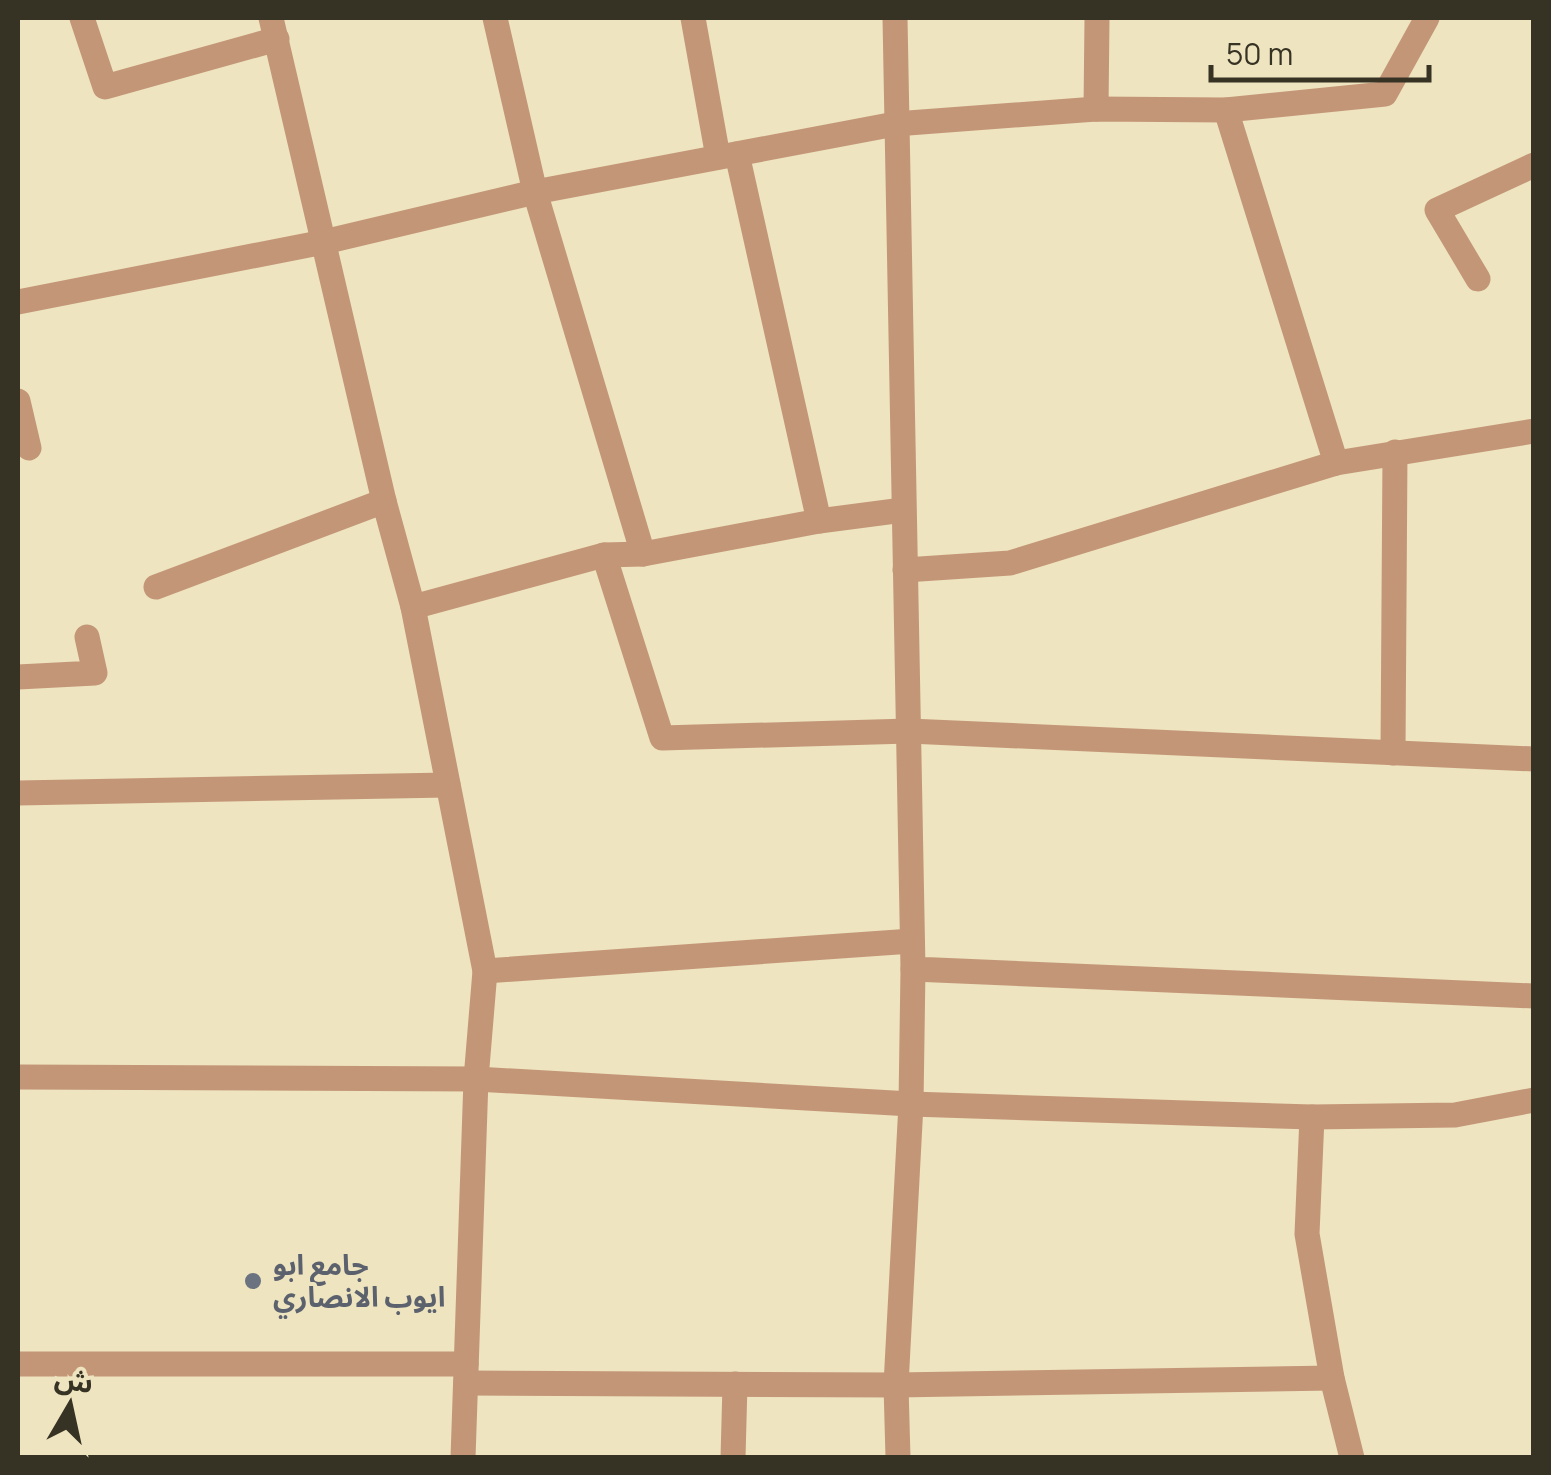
<svg xmlns="http://www.w3.org/2000/svg" width="1551" height="1475" font-family="Manrope,'Noto Sans Arabic',sans-serif">
	<style>
		.lines { fill: none; stroke-linecap: round; stroke-linejoin: round }
		.minor { stroke: #c49678; stroke-width: 25 }
		.tertiary { stroke: #c49678; stroke-width: 25 }
		.worship-dot { fill: #6b7280; stroke: #eee4bf; stroke-width: 4 }
		.labels { text-anchor: middle; stroke-width: 8; stroke-linejoin: round; paint-order: stroke }
		.worship-label { font-size: 28px; font-weight: bold; fill: #5b616d; stroke: #eee4bf; text-anchor: start }
	</style>
	<rect width="100%" height="100%" fill="#eee4bf"/>
	<g class="lines">
		<g class="minor">
			<polyline points="82,18 105,87 277,39"/>
			<polyline points="271,18 384,501 413,607 485,971 476,1079 463,1458"/>
			<polyline points="495,18 535,192 643,554"/>
			<polyline points="693,18 718,157"/>
			<polyline points="1096,109 1097,18"/>
			<polyline points="1226,110 1336,463"/>
			<polyline points="737,154 819,521"/>
			<polyline points="1478,279 1437,210 1534,165"/>
			<polyline points="18,302 324,242 535,192 895,124 1096,109 1226,110 1385,94 1427,18"/>
			<polyline points="18,401 29,448"/>
			<polyline points="604,555 662,738 909,731 1534,759"/>
			<polyline points="905,570 1010,563 1336,463 1534,431"/>
			<polyline points="156,587 384,501"/>
			<polyline points="413,607 604,555 643,554 819,521 903,510"/>
			<polyline points="18,677 95,673 87,637"/>
			<polyline points="1393,753 1395,452"/>
			<polyline points="18,793 448,785"/>
			<polyline points="485,971 912,941"/>
			<polyline points="18,1077 476,1079 911,1104 1312,1117 1455,1115 1534,1100"/>
			<polyline points="1312,1117 1307,1234 1332,1378 1352,1458"/>
			<polyline points="18,1364 466,1364"/>
			<polyline points="466,1383 896,1385 1332,1378"/>
			<polyline points="733,1458 735,1384"/>
			<polyline points="898,1458 896,1385 911,1104 913,969"/>
		</g>
		<polyline class="tertiary" points="895,18 913,969 1534,996"/>
	</g>
	<circle class="worship-dot" cx="253" cy="1281" r="10"/>
	<g class="labels">
		<g class="worship-label">
			<text x="273" y="1275">جامع ابو<tspan x="273" dy="32">ايوب الانصاري</tspan></text>
		</g>
	</g>
	<rect width="1551" height="1475" fill="none" stroke="#363224" stroke-width="40"/>
	<g transform="translate(70 1405) rotate(9)" stroke="#eee4bf" stroke-width="8" paint-order="stroke">
	<path d="M0-8L18 38L0 25L-18 38Z" fill="#363224"/>
	<text y="-15" font-size="28" font-weight="bold" text-anchor="middle" fill="#363224">ش</text>
	</g>
	<path d="M1211 65v15h218v-15" fill="none" stroke="#363224" stroke-width="5"/>
	<text x="1226" y="65" font-size="30" fill="#363224" stroke="#eee4bf" stroke-width="8" paint-order="stroke">50 m</text>
</svg>
